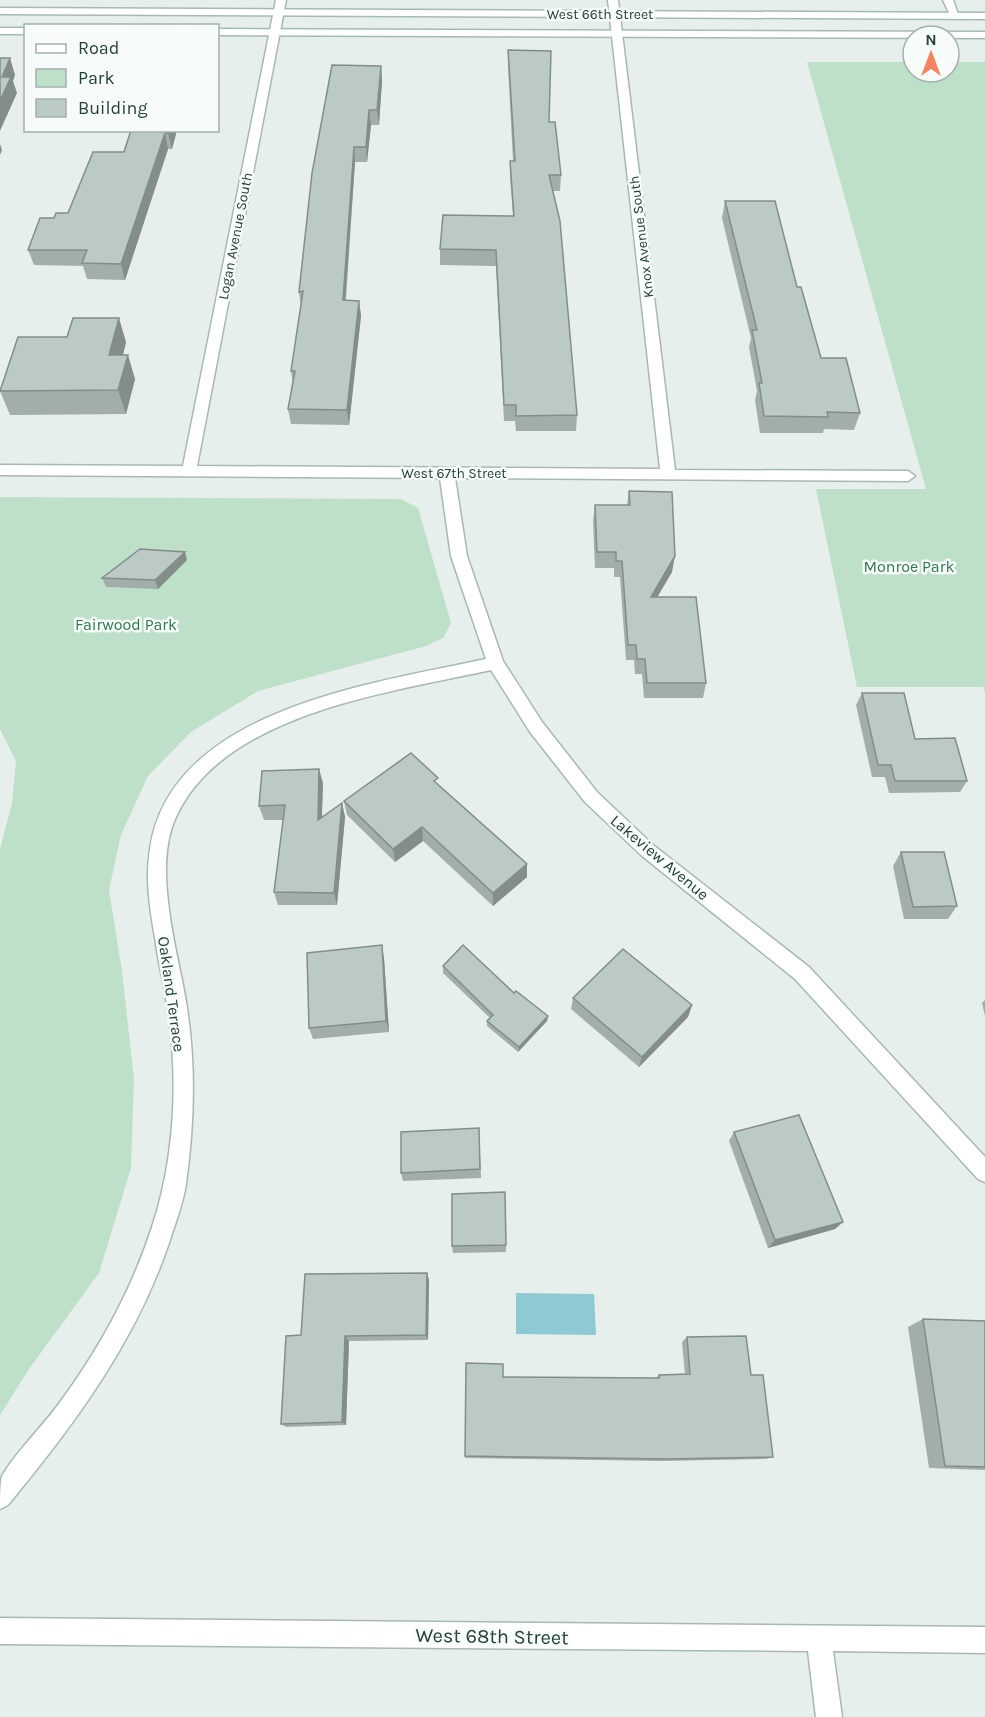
<svg xmlns="http://www.w3.org/2000/svg" width="985" height="1717" font-family="Karla,sans-serif">
	<style>
		.green { fill: #bfe0c8 }
		.water { fill: #8ec9d4 }
		.lines { fill: none; stroke-linecap: round; stroke-linejoin: round }
		.minor-casing { stroke: #a8b8b2; stroke-width: 3 }
		.secondary-casing { stroke: #a4bbb3; stroke-width: 3 }
		.minor { fill: #fff; fill-rule: evenodd }
		.secondary { fill: #fff; fill-rule: evenodd }
		.wall { fill: #a1aea9 }
		.shaded-wall { fill: #838d89 }
		.building { fill: #bbcac4; stroke: #838d89; stroke-width: 1.5 }
		.labels { text-anchor: middle; stroke-width: 5; stroke-linejoin: round; paint-order: stroke }
		.far-street-label { font-size: 14px; fill: #24423a; stroke: #f7fbf9 }
		.park-label { font-size: 16px; fill: #2d7a4b; stroke: #f7fbf9 }
		.street-label { font-size: 16px; fill: #24423a; stroke: #f7fbf9 }
		.near-street-label { font-size: 20px; fill: #24423a; stroke: #f7fbf9 }
	</style>
	<rect width="100%" height="100%" fill="#e6efeb"/>
	<g class="green">
		<polygon points="807,62 913,62 913,72 949,72 949,62 985,62 985,692 983,687 857,687 816,489 926,489"/>
		<polygon points="0,497 401,499 418,508 451,623 443,638 426,646 258,691 191,732 148,776 121,835 109,890 122,971 134,1079 131,1168 99,1273 29,1369 0,1415 0,849 12,803 16,761 0,729"/>
	</g>
	<polygon class="water" points="516,1293 594,1294 596,1335 516,1334"/>
	<g class="lines">
		<defs>
			<g id="minor">
				<path d="M276,0H286L197,466L660,469L608,0H618L675,470L908,471L915,476L908,481L455,478L467,556L503,661L542,722L597,792L653,845L809,967L985,1157V1182L978,1179L795,979L641,855L585,802L530,732L491,670C392,692 223,713 176,817C163,845 165,880 169,910C173,943 182,975 187,1008C196,1066 194,1126 186,1184C183,1204 175,1224 169,1243C135,1343 74,1425 8,1505L0,1509C0,1500 0,1484 2,1476C16,1452 41,1428 58,1405C98,1351 131,1292 152,1227C175,1158 179,1077 167,1005C164,983 158,961 155,938C150,909 145,879 150,849C170,709 375,683 486,659L451,556L440,478L0,475V465L183,466Z"/>
				<polygon points="943,0 953,0 959,17 951,17"/>
				<polygon points="0,1618 985,1627 985,1653 833,1651 842,1717 816,1717 808,1651 0,1644"/>
			</g>
			<g id="secondary">
				<polygon points="0,8 985,13 985,19 0,14"/>
				<rect x="0" y="28" width="26" height="6"/>
				<polygon points="218,29 985,32 985,38 218,35"/>
			</g>
		</defs>
		<use href="#minor" class="minor-casing"/>
		<use href="#secondary" class="secondary-casing"/>
		<use href="#minor" class="minor"/>
		<use href="#secondary" class="secondary"/>
	</g>
	<g class="wall">
		<polygon points="508,50 549,122 561,175 560,191 553,191 577,415 576,431 516,431 515,421 504,421 496,266 440,265 440,249 513,216 510,177 510,161 513,161 508,66"/>
		<polygon points="381,66 382,81 379,125 371,125 367,162 355,162 346,300 359,301 361,316 349,425 291,424 288,409 293,384 291,371 301,306 299,292"/>
		<polygon points="131,130 177,130 172,149 168,149 125,280 87,279 83,266 34,265 28,250 54,218 68,213 124,152"/>
		<polygon points="725,201 797,287 821,358 860,413 854,430 824,429 823,433 760,433 755,400 757,391 749,347 751,338 722,218"/>
		<polygon points="126,342 123,355 135,379 126,414 10,415 0,391"/>
		<polygon points="629,491 672,572 657,597 706,683 703,698 644,698 642,674 635,674 634,660 626,660 620,577 614,577 614,568 595,568 593,521 595,505 627,505"/>
		<polygon points="187,560 158,589 106,587 102,578"/>
		<polygon points="862,693 915,739 967,781 960,792 889,793 885,777 872,777 856,705"/>
		<polygon points="323,783 322,817 342,803 345,817 337,905 278,905 274,892 283,820 264,820 259,806"/>
		<polygon points="438,785 527,877 493,906 423,841 395,862 347,815 344,801"/>
		<polygon points="901,852 957,906 948,919 904,919 893,866"/>
		<polygon points="384,958 389,1032 313,1039 309,1028"/>
		<polygon points="443,966 514,993 548,1016 547,1021 518,1052 487,1026 487,1021 490,1018 443,973"/>
		<polygon points="573,998 692,1005 688,1017 639,1067 571,1009"/>
		<polygon points="985,1000 985,1016 982,1003"/>
		<polygon points="479,1128 481,1178 403,1181 401,1173"/>
		<polygon points="734,1132 843,1222 835,1229 768,1248 729,1141"/>
		<polygon points="506,1245 506,1252 453,1253 452,1246"/>
		<polygon points="427,1273 429,1280 428,1340 349,1341 346,1425 286,1427 281,1424 301,1335"/>
		<polygon points="923,1319 985,1321 985,1470 929,1468 908,1327"/>
		<polygon points="687,1337 751,1375 773,1457 766,1459 662,1461 465,1458 465,1456 503,1377 656,1378 659,1375 685,1374 682,1342"/>
	</g>
	<g class="shaded-wall">
		<polygon points="10,58 15,75 13,81 17,93 0,131 0,101 2,77"/>
		<polygon points="381,66 382,81 379,125 377,110"/>
		<polygon points="369,110 371,125 367,162 366,147"/>
		<polygon points="169,130 177,130 172,149 168,133"/>
		<polygon points="165,133 168,149 125,280 121,264"/>
		<polygon points="0,144 2,150 0,155"/>
		<polygon points="354,147 355,162 344,316 343,300"/>
		<polygon points="359,301 361,316 349,425 347,410"/>
		<polygon points="119,318 126,342 117,379 109,355"/>
		<polygon points="128,355 135,379 126,414 118,390"/>
		<polygon points="185,552 187,560 158,589 155,580"/>
		<polygon points="675,556 672,572 648,613 651,597"/>
		<polygon points="319,769 323,783 321,834 318,820"/>
		<polygon points="342,803 345,817 337,905 334,893"/>
		<polygon points="422,827 423,841 395,862 393,849"/>
		<polygon points="527,864 527,877 493,906 493,893"/>
		<polygon points="382,945 384,958 389,1032 386,1021"/>
		<polygon points="692,1005 688,1017 639,1067 642,1057"/>
		<polygon points="548,1016 547,1021 518,1052 519,1047"/>
		<polygon points="843,1222 835,1229 768,1248 775,1240"/>
		<polygon points="427,1273 429,1280 428,1340 426,1335"/>
		<polygon points="345,1336 349,1341 346,1425 342,1422"/>
	</g>
	<g class="building">
		<polygon points="508,50 551,51 549,122 555,122 561,175 549,175 560,221 577,415 516,416 516,405 504,405 496,250 440,249 443,215 514,216 510,161 515,161"/>
		<polygon points="0,58 10,58 2,77 11,77 0,101"/>
		<polygon points="332,65 381,66 377,110 369,110 366,147 354,147 343,300 359,301 347,410 288,409 295,371 291,371 303,291 299,292 312,173"/>
		<polygon points="131,130 169,130 168,133 165,133 121,264 82,263 87,250 28,250 40,218 54,218 56,213 68,213 93,152 124,152"/>
		<polygon points="725,201 775,201 797,287 801,287 821,358 846,358 860,413 827,412 828,417 764,416 759,383 762,383 752,330 757,330"/>
		<polygon points="73,318 119,318 109,355 128,355 118,390 0,391 18,337 67,337"/>
		<polygon points="629,491 672,492 675,556 651,597 696,597 706,683 647,683 645,659 637,659 636,645 628,645 622,561 616,561 616,552 597,552 595,505 630,505"/>
		<polygon points="140,549 185,552 155,580 102,578"/>
		<polygon points="862,693 904,693 915,739 955,738 967,781 895,781 891,765 878,765"/>
		<polygon points="411,753 438,778 434,781 527,864 493,893 422,827 393,849 344,801"/>
		<polygon points="319,769 318,820 342,803 334,893 274,892 285,805 259,806 262,771"/>
		<polygon points="901,852 944,852 957,906 913,907"/>
		<polygon points="382,945 386,1021 309,1028 307,953"/>
		<polygon points="463,945 514,993 516,991 548,1016 519,1047 487,1021 493,1015 443,966"/>
		<polygon points="623,949 692,1005 642,1057 573,998"/>
		<polygon points="799,1115 843,1222 775,1240 734,1132"/>
		<polygon points="479,1128 480,1169 401,1173 401,1132"/>
		<polygon points="505,1192 506,1245 452,1246 452,1194"/>
		<polygon points="427,1273 426,1335 345,1336 342,1422 281,1424 286,1336 301,1335 305,1274"/>
		<polygon points="923,1319 985,1321 985,1467 945,1466"/>
		<polygon points="746,1336 751,1375 763,1375 773,1457 666,1459 465,1456 466,1363 503,1364 503,1377 659,1378 659,1375 690,1374 687,1337"/>
	</g>
	<g class="labels">
		<g class="far-street-label">
			<text x="600" y="19">West 66th Street</text>
			<text transform="translate(235 236) rotate(-79)" y="5">Logan Avenue South</text>
			<text transform="translate(641 237) rotate(-97)" y="5">Knox Avenue South</text>
			<text x="454" y="478">West 67th Street</text>
		</g>
		<g class="park-label">
			<text x="909" y="572">Monroe Park</text>
			<text x="126" y="630">Fairwood Park</text>
		</g>
		<g class="street-label">
			<text transform="translate(660 857) rotate(40)" y="6">Lakeview Avenue</text>
			<text transform="translate(172 994) rotate(82)" y="6">Oakland Terrace</text>
		</g>
		<g class="near-street-label">
			<text transform="translate(492 1636) rotate(1)" y="7">West 68th Street</text>
		</g>
	</g>
	<rect x="24" y="24" width="195" height="108" fill="#f7fbf9" stroke="#a3b1ad" stroke-width="1.5"/>
	<rect x="36" y="44" width="30" height="9" fill="#ffffff" stroke="#a3b1ad" stroke-width="1.5"/>
	<text x="78" y="54" font-size="18" fill="#24423a">Road</text>
	<rect x="36" y="69" width="30" height="18" fill="#bfe0c8" stroke="#a3b1ad" stroke-width="1.5"/>
	<text x="78" y="84" font-size="18" fill="#24423a">Park</text>
	<rect x="36" y="99" width="30" height="18" fill="#bbcac4" stroke="#a3b1ad" stroke-width="1.5"/>
	<text x="78" y="114" font-size="18" fill="#24423a">Building</text>
	<g transform="translate(931 54)"><circle r="28" fill="#f7fbf9" stroke="#a3b1ad" stroke-width="1.5"/>
	<path d="M0-4.5L10 22L0 15L-10 22Z" fill="#f4845f"/>
	<text y="-9" font-size="16" font-weight="bold" text-anchor="middle" fill="#24423a">N</text>
	</g>
</svg>
